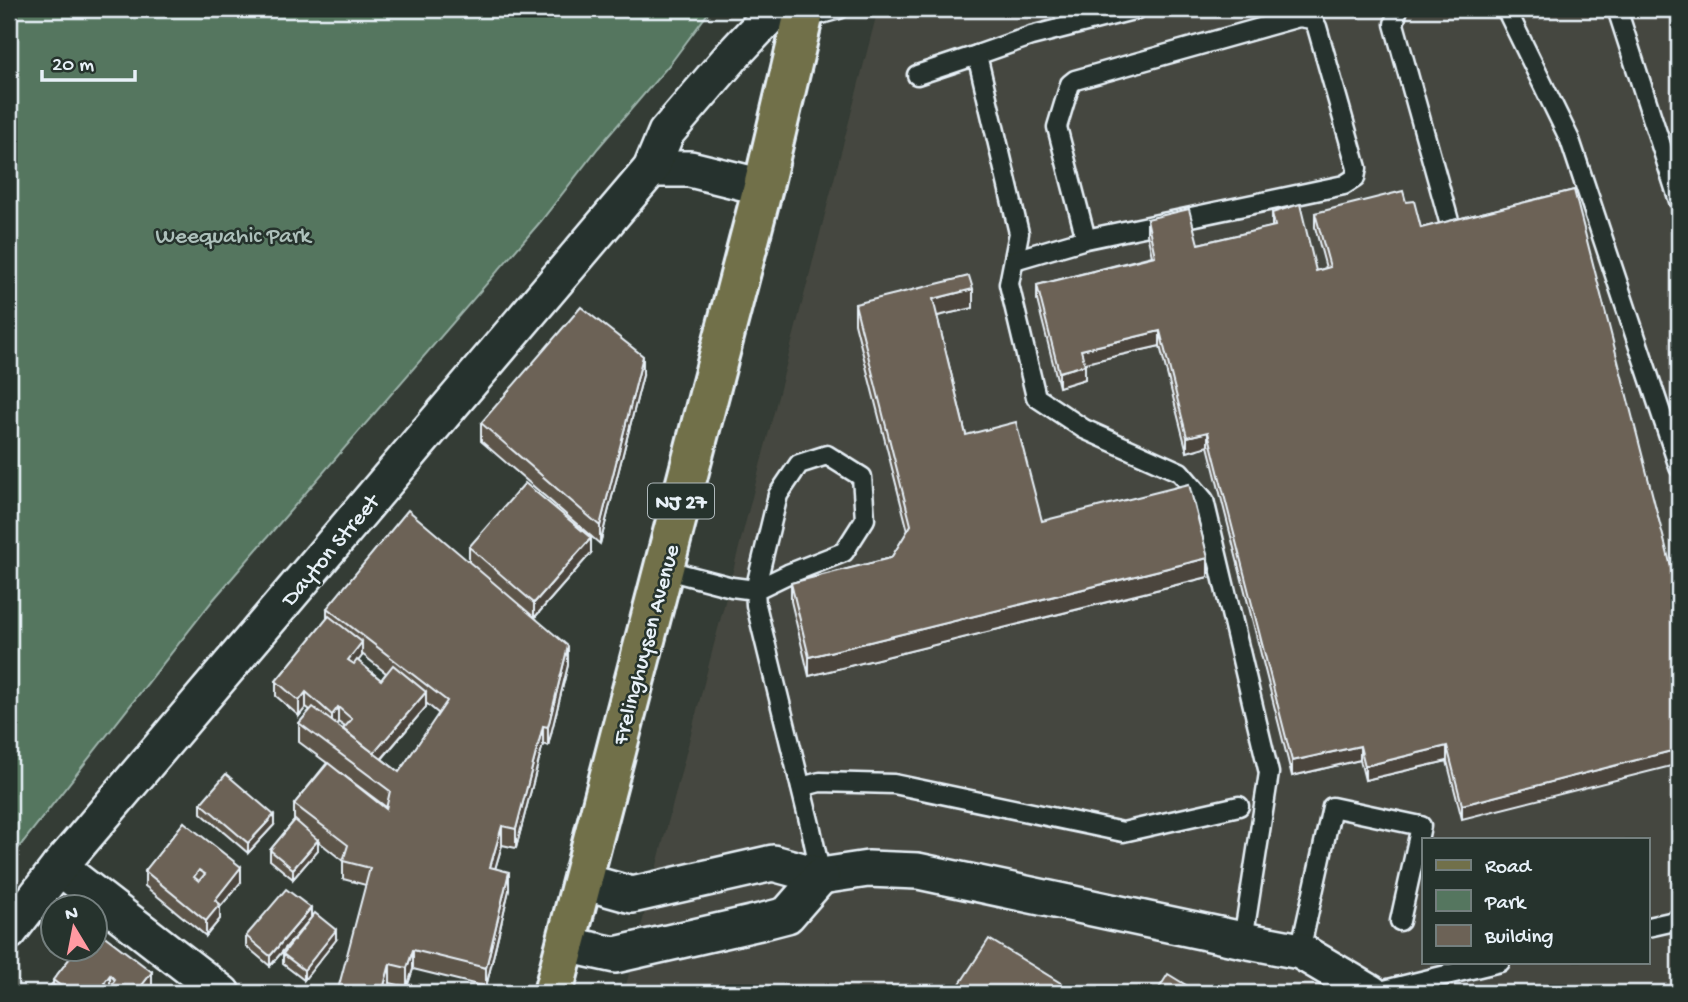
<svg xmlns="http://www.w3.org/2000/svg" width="1688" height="1002" font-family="'Gochi Hand',sans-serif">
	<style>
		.built { fill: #45473f; fill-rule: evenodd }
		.green { fill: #55765f; stroke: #9eb4ac; stroke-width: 2 }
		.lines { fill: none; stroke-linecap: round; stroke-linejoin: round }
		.service-casing { stroke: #e8f1f8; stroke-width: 23 }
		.minor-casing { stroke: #e8f1f8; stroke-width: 40 }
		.primary-casing { stroke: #e8f1f8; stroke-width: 44 }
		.service { stroke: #26332d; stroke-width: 18 }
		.minor { stroke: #26332d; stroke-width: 35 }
		.primary { stroke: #71704a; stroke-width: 38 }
		.wall { fill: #5d544a; stroke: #e8f1f8; stroke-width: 2; fill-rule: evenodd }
		.shaded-wall { fill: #4c453c; stroke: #e8f1f8; stroke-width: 2 }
		.building { fill: #6c6256; stroke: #e8f1f8; stroke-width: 2; fill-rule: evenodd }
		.labels { text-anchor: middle; stroke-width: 5; stroke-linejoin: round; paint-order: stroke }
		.shield { fill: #26332d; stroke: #aeb8bb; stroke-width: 2 }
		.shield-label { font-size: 21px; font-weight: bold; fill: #e8f1f8 }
		.park-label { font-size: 23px; fill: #adc0bb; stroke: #26332d }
		.street-label { font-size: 23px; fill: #e8f1f8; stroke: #26332d }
	</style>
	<rect width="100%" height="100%" fill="#343c35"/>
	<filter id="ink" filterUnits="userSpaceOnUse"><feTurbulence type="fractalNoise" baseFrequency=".0143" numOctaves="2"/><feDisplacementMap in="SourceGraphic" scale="14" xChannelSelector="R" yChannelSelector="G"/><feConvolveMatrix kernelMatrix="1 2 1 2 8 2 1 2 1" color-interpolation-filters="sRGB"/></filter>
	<g filter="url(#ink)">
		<path class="built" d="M878,9H1679V993H624ZM1424,839H1648V962H1424Z"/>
		<polygon class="green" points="9,9 711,9 670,64 598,148 541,221 213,600 9,860"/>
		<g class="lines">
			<defs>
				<g id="service">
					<polyline points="1137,9 1031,36 977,55 1019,233 1009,284 1036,397 1084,429 1180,472 1204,500 1269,773 1243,940"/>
					<polyline points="1398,9 1394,24 1449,221"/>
					<polyline points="1506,9 1570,140 1679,467"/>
					<polyline points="1617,9 1679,201"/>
					<polyline points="803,19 839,9"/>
					<polyline points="917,75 977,55"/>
					<polyline points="1014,260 1086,239 1057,127 1070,84 1075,80 1299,17 1312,19 1317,27 1357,168 1355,178 1344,185 1086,239"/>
					<polyline points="663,569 732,587 755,590 788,574 844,552 865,519 862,477 827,455 799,464 778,495 755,590 756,605 811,829 821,876"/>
					<polyline points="801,787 820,782 894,784 1123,832 1239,806"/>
					<polyline points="1648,927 1679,920"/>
					<polyline points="1300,951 1332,807 1421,826 1400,921"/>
					<polyline points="1372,993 1500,962"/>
				</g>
				<g id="minor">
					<polyline points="651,169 690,169 763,187"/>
					<polyline points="59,867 222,993"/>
					<polyline points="582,881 632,895 773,863 821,876 868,869 918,871 1243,940 1300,951 1371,993"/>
					<polyline points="9,932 59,867 651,169 666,133 732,56 776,9"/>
					<polyline points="565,944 615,955 760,922 787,915 821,876"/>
				</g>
				<polyline id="primary" points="553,993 763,187 805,9"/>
			</defs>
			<use href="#service" class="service-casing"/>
			<use href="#minor" class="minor-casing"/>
			<use href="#primary" class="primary-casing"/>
			<use href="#service" class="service"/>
			<use href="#minor" class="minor"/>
			<use href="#primary" class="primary"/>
		</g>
		<g class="wall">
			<polygon points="1574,190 1462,819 1447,761 1365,780 1360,760 1292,776 1208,446 1187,452 1160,346 1085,363 1085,379 1059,387 1037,300 1037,285 1152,256 1147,234 1147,219 1198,244 1272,227 1272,213 1316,271 1326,268 1315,227 1315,213 1406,202 1421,228"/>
			<polygon points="855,304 973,308 937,316 966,435 1042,521 1208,577 809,676 791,601 791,583 891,558 908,531 855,323"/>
			<polygon points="643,375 600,544 481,441 481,423"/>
			<path d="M469,547L591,553L535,617L568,665L548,746L543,744L516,848L502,845L495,869L509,890L486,987L413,969L407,987L390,983L366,885L343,879V861L318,841V850L293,879L270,860V850L294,821V804L327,763L299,742V723L310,710L306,707L299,716L276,696V681L327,620V608L469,562ZM362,654L386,673L381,680L358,661L362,656ZM426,703L439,714L399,772L382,759L426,707ZM338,722L345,727L343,729L336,725ZM338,771L386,807V809Z"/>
			<polygon points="201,803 274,825 248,853 201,813"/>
			<polygon points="184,822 241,882 220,907 220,919 206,936 145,886 145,871"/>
			<polygon points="311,918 270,966 246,946 246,936"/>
			<polygon points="336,940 304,980 283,964 283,954"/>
			<polygon points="77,949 152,986 147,993 44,993 53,985 53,980"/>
		</g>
		<g class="shaded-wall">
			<polygon points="973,289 973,308 933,317 933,299"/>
			<polygon points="1160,331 1160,346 1081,364 1081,350"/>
			<polygon points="643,356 643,375 600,544 600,526"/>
			<polygon points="1085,365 1085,379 1059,387 1059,372"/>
			<polygon points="1208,432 1208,446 1187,452 1187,437"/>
			<polygon points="591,538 591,553 534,618 534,603"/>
			<polygon points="1208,558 1208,577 809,676 809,657"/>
			<polygon points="362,642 362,656 348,674 348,660"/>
			<polygon points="568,646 568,665 548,746 548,727"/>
			<polygon points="306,692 306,707 299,716 299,701"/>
			<polygon points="426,692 426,707 372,770 372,755"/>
			<polygon points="338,707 338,722 332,730 332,715"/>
			<polygon points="543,726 543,744 516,848 516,829"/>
			<polygon points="1360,746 1360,760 1292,776 1292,761"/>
			<polygon points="1447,746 1447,761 1365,780 1365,766"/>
			<polygon points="1679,749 1679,764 1462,819 1462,805"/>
			<polygon points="274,815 274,825 248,853 248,843"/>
			<polygon points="502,826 502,845 490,886 490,867"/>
			<polygon points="318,840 318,850 293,879 293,869"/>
			<polygon points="241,867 241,882 220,907 220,919 206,936 206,921 215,900"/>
			<polygon points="509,872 509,890 486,987 486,968"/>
			<polygon points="311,908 311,918 270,966 270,956"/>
			<polygon points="336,930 336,940 304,980 304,970"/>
			<polygon points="413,950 413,969 407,987 407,968"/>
			<polygon points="390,964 390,983 387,993 382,993"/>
			<polygon points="152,972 152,986 147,993 136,993"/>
			<polygon points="110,975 110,990 104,983"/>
		</g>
		<g class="building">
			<polygon points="1574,190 1679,598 1679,749 1462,805 1447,746 1365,766 1360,746 1292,761 1208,432 1187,437 1160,331 1081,350 1085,365 1059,372 1037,285 1155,256 1147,219 1189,209 1198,244 1275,226 1272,213 1300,204 1316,271 1330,267 1315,213 1403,191 1406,202 1414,201 1421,228"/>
			<polygon points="969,276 973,289 933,299 966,435 1016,422 1042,521 1189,484 1208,558 809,657 791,583 891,558 911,525 855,304"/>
			<polygon points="581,307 643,356 600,526 481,423"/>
			<polygon points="525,483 591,538 534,603 469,547"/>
			<polygon points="408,510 568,646 548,727 543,726 516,829 502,826 490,867 509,872 486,968 413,950 407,968 390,964 382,993 337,993 370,868 343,861 348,845 294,804 328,763 386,809 390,791 299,723 313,707 399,772 447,701 327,608"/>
			<polygon points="329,616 362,642 348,660 354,664 357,660 381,680 393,665 426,692 374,753 343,729 352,719 338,707 332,715 306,692 299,701 276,681"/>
			<polygon points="226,774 274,815 248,843 201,803"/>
			<polygon points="295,820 318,840 293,869 270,850"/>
			<path d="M184,822L241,867L215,900L220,904L206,921L145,871ZM199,870L205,874L199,881L194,877Z"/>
			<polygon points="286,889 311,908 270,956 246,936"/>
			<polygon points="315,913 336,930 304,970 283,954"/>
			<path d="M94,928L152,972L136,993H70L53,980L77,949H94ZM110,975L115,980L110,987L104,983Z"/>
			<polygon points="989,939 1077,993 954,993"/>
			<polygon points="1168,974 1199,993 1156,993"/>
			<polygon points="52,984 63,993 44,993"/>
		</g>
	</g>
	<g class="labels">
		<rect class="shield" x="648" y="483.5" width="66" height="35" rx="5"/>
		<g class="shield-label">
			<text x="681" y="508">NJ 27</text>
		</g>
		<g class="park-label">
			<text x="233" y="242">Weequahic Park</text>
		</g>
		<g class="street-label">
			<text transform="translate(329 549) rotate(-50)" y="8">Dayton Street</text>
			<text transform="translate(644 644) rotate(-75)" y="8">Frelinghuysen Avenue</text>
		</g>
	</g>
	<rect width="1688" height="1002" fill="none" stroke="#26332d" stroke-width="35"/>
	<rect x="18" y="18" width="1653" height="967" fill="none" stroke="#e8f1f8" stroke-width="2.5" filter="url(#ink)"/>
	<rect x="1422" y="838" width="228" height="126" fill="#26332d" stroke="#747f7e" stroke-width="2"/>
	<rect x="1436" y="860" width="35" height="10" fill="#71704a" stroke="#747f7e" stroke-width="2"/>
	<text x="1485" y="872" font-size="21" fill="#e8f1f8">Road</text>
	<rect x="1436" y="890" width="35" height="21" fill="#55765f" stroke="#747f7e" stroke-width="2"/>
	<text x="1485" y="908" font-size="21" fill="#e8f1f8">Park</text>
	<rect x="1436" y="925" width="35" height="21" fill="#6c6256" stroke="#747f7e" stroke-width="2"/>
	<text x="1485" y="942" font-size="21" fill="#e8f1f8">Building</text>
	<g transform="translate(74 928) rotate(350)"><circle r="33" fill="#26332d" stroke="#747f7e" stroke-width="2"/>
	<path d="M0-5L12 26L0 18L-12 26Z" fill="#ff9aa2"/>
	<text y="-10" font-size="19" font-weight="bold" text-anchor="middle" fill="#e8f1f8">N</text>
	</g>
	<path d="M42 70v10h93v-10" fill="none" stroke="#e8f1f8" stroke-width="3.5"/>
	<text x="52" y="70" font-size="21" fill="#e8f1f8" stroke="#26332d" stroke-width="5" paint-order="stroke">20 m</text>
</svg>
